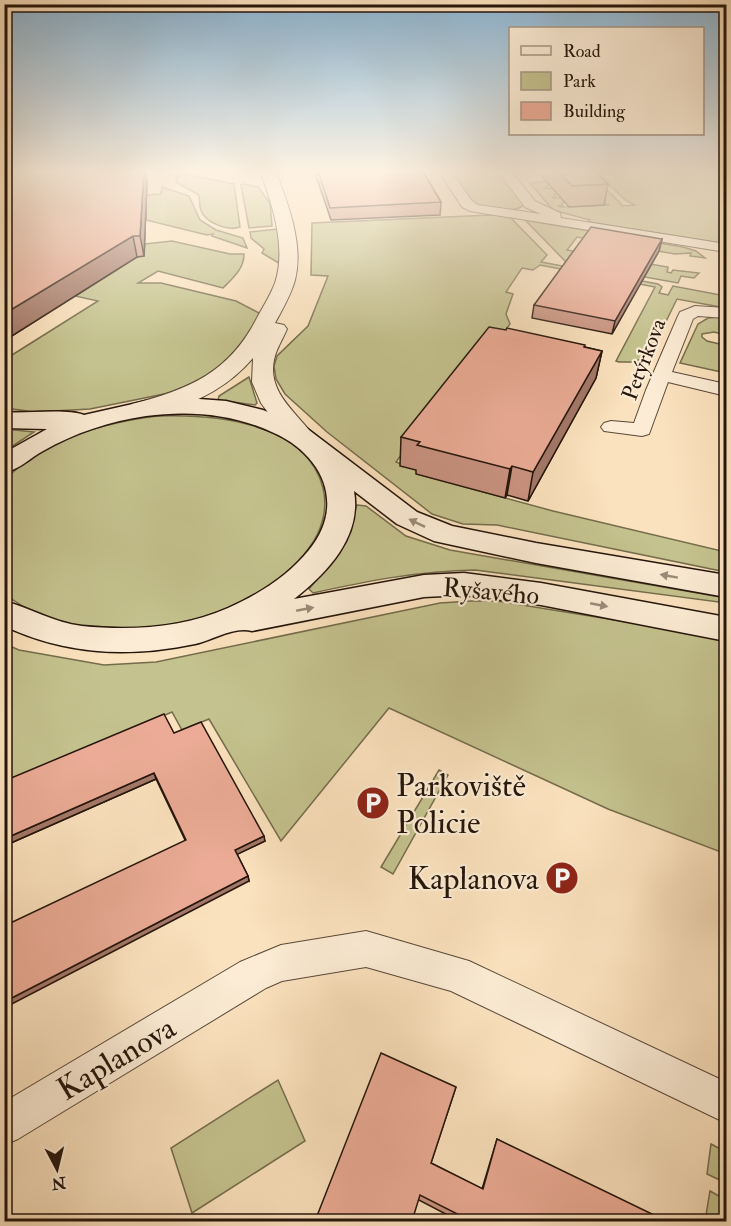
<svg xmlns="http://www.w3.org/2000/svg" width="731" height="1226" font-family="'IM FELL Double Pica',serif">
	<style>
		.green { fill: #c4c28e; stroke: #746c4c; stroke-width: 1.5 }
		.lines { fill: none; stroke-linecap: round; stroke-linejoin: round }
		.minor-casing { stroke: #5a4838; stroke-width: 2 }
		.tertiary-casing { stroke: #5a4838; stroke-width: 2 }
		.secondary-casing { stroke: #25150b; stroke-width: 3 }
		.minor { fill: #fcecd5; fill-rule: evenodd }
		.tertiary { fill: #fcecd5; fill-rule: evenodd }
		.secondary { fill: #fcecd5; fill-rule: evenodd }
		.wall { fill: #ca9381; stroke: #25150b; stroke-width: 1.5 }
		.shaded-wall { fill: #a47869; stroke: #25150b; stroke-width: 1.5 }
		.building { fill: #ebab96; stroke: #25150b; stroke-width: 1.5 }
		.oneway { fill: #9b8b7a }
		.labels { text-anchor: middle; stroke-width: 4.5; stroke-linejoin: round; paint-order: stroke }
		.far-street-label { font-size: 22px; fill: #25150b; stroke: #fcecd5 }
		.street-label { font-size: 26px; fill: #25150b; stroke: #fcecd5 }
		.near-poi-label { font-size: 32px; fill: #25150b; stroke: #fcecd5; text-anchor: start }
		.near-street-label { font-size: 32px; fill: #25150b; stroke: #fcecd5 }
	</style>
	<rect width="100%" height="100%" fill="#fbe2be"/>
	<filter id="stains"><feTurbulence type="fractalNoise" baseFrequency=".00333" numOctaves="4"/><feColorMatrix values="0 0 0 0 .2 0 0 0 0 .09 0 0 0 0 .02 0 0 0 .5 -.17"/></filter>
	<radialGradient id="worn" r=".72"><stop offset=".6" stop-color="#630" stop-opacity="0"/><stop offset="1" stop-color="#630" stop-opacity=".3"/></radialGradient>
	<g class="green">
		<path d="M449,170H500L526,203C515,216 489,207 475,205Z"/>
		<polygon points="595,170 726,170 726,244 589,222 590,220 553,210 530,183 546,181 549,185 545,188 553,189 557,193 554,194 556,196 552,198 561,198 565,202 562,203 563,205 559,206 560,207 609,205 602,203 598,181 623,206 635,205 625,200"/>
		<path d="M185,174L234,184L240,227C228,231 205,223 201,210C199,206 200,200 199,195L176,182L177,176Z"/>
		<polygon points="244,184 258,187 270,203 272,226 249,228 241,185"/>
		<polygon points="162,187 189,196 200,220 216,230 243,238 247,248 212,236 213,234 207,235 146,220 146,195 161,194"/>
		<polygon points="491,215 509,216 547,255 541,262 658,284 662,287 659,293 668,295 673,286 726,296 726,308 677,299 650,354 635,362 619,362 616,361 655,287 540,265 533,270 522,268 506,292 513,294 506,314 510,324 497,341 485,340 396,462 418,471 417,474 553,511 726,552 726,572 497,525 463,524 432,514 327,432 285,394 276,379 274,366 277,356 308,326 328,276 311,275 312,223"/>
		<polygon points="525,220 683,247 696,251 705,258 690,256 691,253 675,254 577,237 567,250 668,267 667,272 671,273 673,270 699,273 694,278 681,276 678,283 567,263"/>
		<polygon points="278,229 282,265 262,253 264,249 251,238 250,232"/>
		<path d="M172,241L230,254H244C244,269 233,278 223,288L158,271L138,283H161L236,301L259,313V321L222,370L179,391L90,409L35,412L5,408L4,360L98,301L75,296L134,257L144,256L145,244Z"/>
		<polygon points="720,317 726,318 726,335 714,332 702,334 702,337 707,341 724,345 721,353 726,355 726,373 680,363 698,324 708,318"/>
		<polygon points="249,377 257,403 255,405 218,400 219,396"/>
		<path d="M157,416C212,414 306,421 323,488C328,509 322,531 309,548C251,630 83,657 5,594L4,481C43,439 102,423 157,416Z"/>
		<polygon points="5,429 34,432 5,451"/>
		<path d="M357,505L366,506L406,536L450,550L726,598V603L475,570C419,571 367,581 313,593L309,589L323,572Z"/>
		<polygon points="471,601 497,601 726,638 726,854 608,809 389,708 281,841 209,719 182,730 172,712 5,784 5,644 19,650 104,665 156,662 440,603"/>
		<polygon points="439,770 448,775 393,874 381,867"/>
		<polygon points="278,1080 305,1141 192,1213 171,1148"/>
		<polygon points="711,1144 726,1152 726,1183 707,1174"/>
		<polygon points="710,1191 726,1200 726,1221 705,1221"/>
	</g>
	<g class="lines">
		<defs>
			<g id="minor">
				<polygon points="438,170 450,170 472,201 478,205 541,214 525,207 497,170 510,170 535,201 560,213 561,218 726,244 726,252 470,211 462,207"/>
				<polygon points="695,306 726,308 726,318 698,316 693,319 672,372 726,384 726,396 668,382 649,434 642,436 604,431 601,427 604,423 611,421 634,423 646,390 678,316 680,312"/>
				<polygon points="366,931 469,961 726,1082 726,1123 451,991 366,967 282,981 266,988 18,1139 4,1145 4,1102 240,962 281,945"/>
			</g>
			<path id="tertiary" d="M260,170H275C288,203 304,245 295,280C291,295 282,310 275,323L284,325L287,329C283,339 276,349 274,360C267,394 299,414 315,438L312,443L303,445L294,443L272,418L261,403L252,382L253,358C229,386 199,402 164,411C153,413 143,417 132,414L128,409L132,404C190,389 230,372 258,316C264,305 271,294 275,283C287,247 272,204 260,170Z"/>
			<path id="secondary" d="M186,398L226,401L263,410L305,427L417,512L452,526L536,543L726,575V597L536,563L434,541L397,524L354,491C362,537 327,573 294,599L424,575L464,573L541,583L726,617V641L541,605L464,595L424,597L252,631C234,626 213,640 195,644C128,658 66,655 4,626V601C31,608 54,623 82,626C131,631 183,628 228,608C258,595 289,575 309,550C346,505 323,455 274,433C234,414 190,410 146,416C111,421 74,433 43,451C30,458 20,469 4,473V453L47,429L4,428V412C26,414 66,408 84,415L146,401Z"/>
		</defs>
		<use href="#minor" class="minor-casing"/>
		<use href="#tertiary" class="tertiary-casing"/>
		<use href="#secondary" class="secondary-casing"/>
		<use href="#minor" class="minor"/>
		<use href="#tertiary" class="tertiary"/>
		<use href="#secondary" class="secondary"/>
	</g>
	<g class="wall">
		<polygon points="4,170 147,182 144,256 137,257 4,341"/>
		<polygon points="314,170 422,170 441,202 440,215 331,220"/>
		<polygon points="536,170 594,170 608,184 604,205 569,207"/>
		<polygon points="662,239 659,251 612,334 532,318 534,305"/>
		<polygon points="585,347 602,351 596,378 528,501 507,495 505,498 416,474 416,470 400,466 401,437"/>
		<polygon points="174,733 265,841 237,854 248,876 249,881 185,840 156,779 4,846"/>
		<polygon points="456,1087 431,1163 482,1189 497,1139 653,1221 459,1221 419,1200 315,1221"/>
	</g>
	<g class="shaded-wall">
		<polygon points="144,170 145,170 147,182 144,256 140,236"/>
		<polygon points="133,236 137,257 4,341 4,314"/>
		<polygon points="662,239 659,251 612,334 615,321"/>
		<polygon points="602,351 596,378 528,501 533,472"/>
		<polygon points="512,466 507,495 505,498 510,469"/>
		<polygon points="154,773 156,779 4,846 4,839"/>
		<polygon points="264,836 265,841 236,855 235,850"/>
		<polygon points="248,876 249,881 4,1008 4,1002"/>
	</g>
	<g class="building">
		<polygon points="4,170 144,170 140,236 133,236 4,314"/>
		<polygon points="318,170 422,170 441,202 330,208"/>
		<polygon points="557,170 594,170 608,184 572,186"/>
		<polygon points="591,227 662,239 615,321 534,305"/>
		<polygon points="489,327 506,330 507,328 585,345 584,347 602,351 533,472 512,466 510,469 417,445 420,442 401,437"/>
		<polygon points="164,714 174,733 201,722 264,836 235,850 248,876 4,1002 4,926 186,840 154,773 4,839 4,781"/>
		<polygon points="381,1053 456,1087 431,1163 483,1189 497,1139 654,1215 653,1221 471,1221 420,1195 412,1221 315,1221"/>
	</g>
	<defs><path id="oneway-solid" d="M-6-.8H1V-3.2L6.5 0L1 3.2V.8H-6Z" transform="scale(1.5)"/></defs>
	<g class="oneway">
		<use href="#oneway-solid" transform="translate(417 523) rotate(-154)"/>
		<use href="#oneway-solid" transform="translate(669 576) rotate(-170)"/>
		<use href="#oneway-solid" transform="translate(599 605) rotate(11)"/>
		<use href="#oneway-solid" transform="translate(305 609) rotate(-11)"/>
	</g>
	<linearGradient id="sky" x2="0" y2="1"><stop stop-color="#8cb7d6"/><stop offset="0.5" stop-color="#fdf2e2"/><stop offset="1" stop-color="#fdf2e2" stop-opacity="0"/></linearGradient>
	<rect width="731" height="342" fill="url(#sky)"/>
	<defs>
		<symbol id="parking-disc" viewBox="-11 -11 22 22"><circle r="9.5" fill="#8f2418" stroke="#fcecd5"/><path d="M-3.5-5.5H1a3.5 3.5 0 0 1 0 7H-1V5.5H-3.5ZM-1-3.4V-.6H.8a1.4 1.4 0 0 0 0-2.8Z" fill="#fff"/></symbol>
	</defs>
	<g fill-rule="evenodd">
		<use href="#parking-disc" x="354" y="784" width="38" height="38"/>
		<use href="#parking-disc" x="543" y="859" width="38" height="38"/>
	</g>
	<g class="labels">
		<g class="far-street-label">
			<text transform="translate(643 359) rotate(-69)" y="8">Petýrkova</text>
		</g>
		<g class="street-label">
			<text transform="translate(491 591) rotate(5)" y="9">Ryšavého</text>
		</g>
		<g class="near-poi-label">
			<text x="396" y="796">Parkoviště<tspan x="396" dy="37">Policie</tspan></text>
			<text x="539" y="889" text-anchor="end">Kaplanova</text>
		</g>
		<g class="near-street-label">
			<text transform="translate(116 1058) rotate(-31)" y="11">Kaplanova</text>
		</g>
	</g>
	<rect width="731" height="1226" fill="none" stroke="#fbe2be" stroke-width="24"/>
	<rect x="6" y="6" width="719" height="1214" fill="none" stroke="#25150b" stroke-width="3"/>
	<rect x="12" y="12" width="707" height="1202" fill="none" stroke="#25150b" stroke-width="1.5"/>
	<rect x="509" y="27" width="195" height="108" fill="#fcecd5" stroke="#a69684" stroke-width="1.5"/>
	<rect x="521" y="46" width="30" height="9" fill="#fcecd5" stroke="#a69684" stroke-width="1.5"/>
	<text x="563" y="57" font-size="18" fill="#25150b">Road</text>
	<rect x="521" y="72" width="30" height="18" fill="#c4c28e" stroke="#a69684" stroke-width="1.5"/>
	<text x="563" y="87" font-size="18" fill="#25150b">Park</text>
	<rect x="521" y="102" width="30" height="18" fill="#ebab96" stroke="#a69684" stroke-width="1.5"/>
	<text x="563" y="117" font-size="18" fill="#25150b">Building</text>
	<g transform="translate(57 1169) rotate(173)" stroke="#fcecd5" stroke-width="4.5" paint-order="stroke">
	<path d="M0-4.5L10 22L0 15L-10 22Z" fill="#25150b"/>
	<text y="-9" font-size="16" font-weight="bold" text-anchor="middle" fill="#25150b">N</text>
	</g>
	<rect width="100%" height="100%" filter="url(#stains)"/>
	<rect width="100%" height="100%" fill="url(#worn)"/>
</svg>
